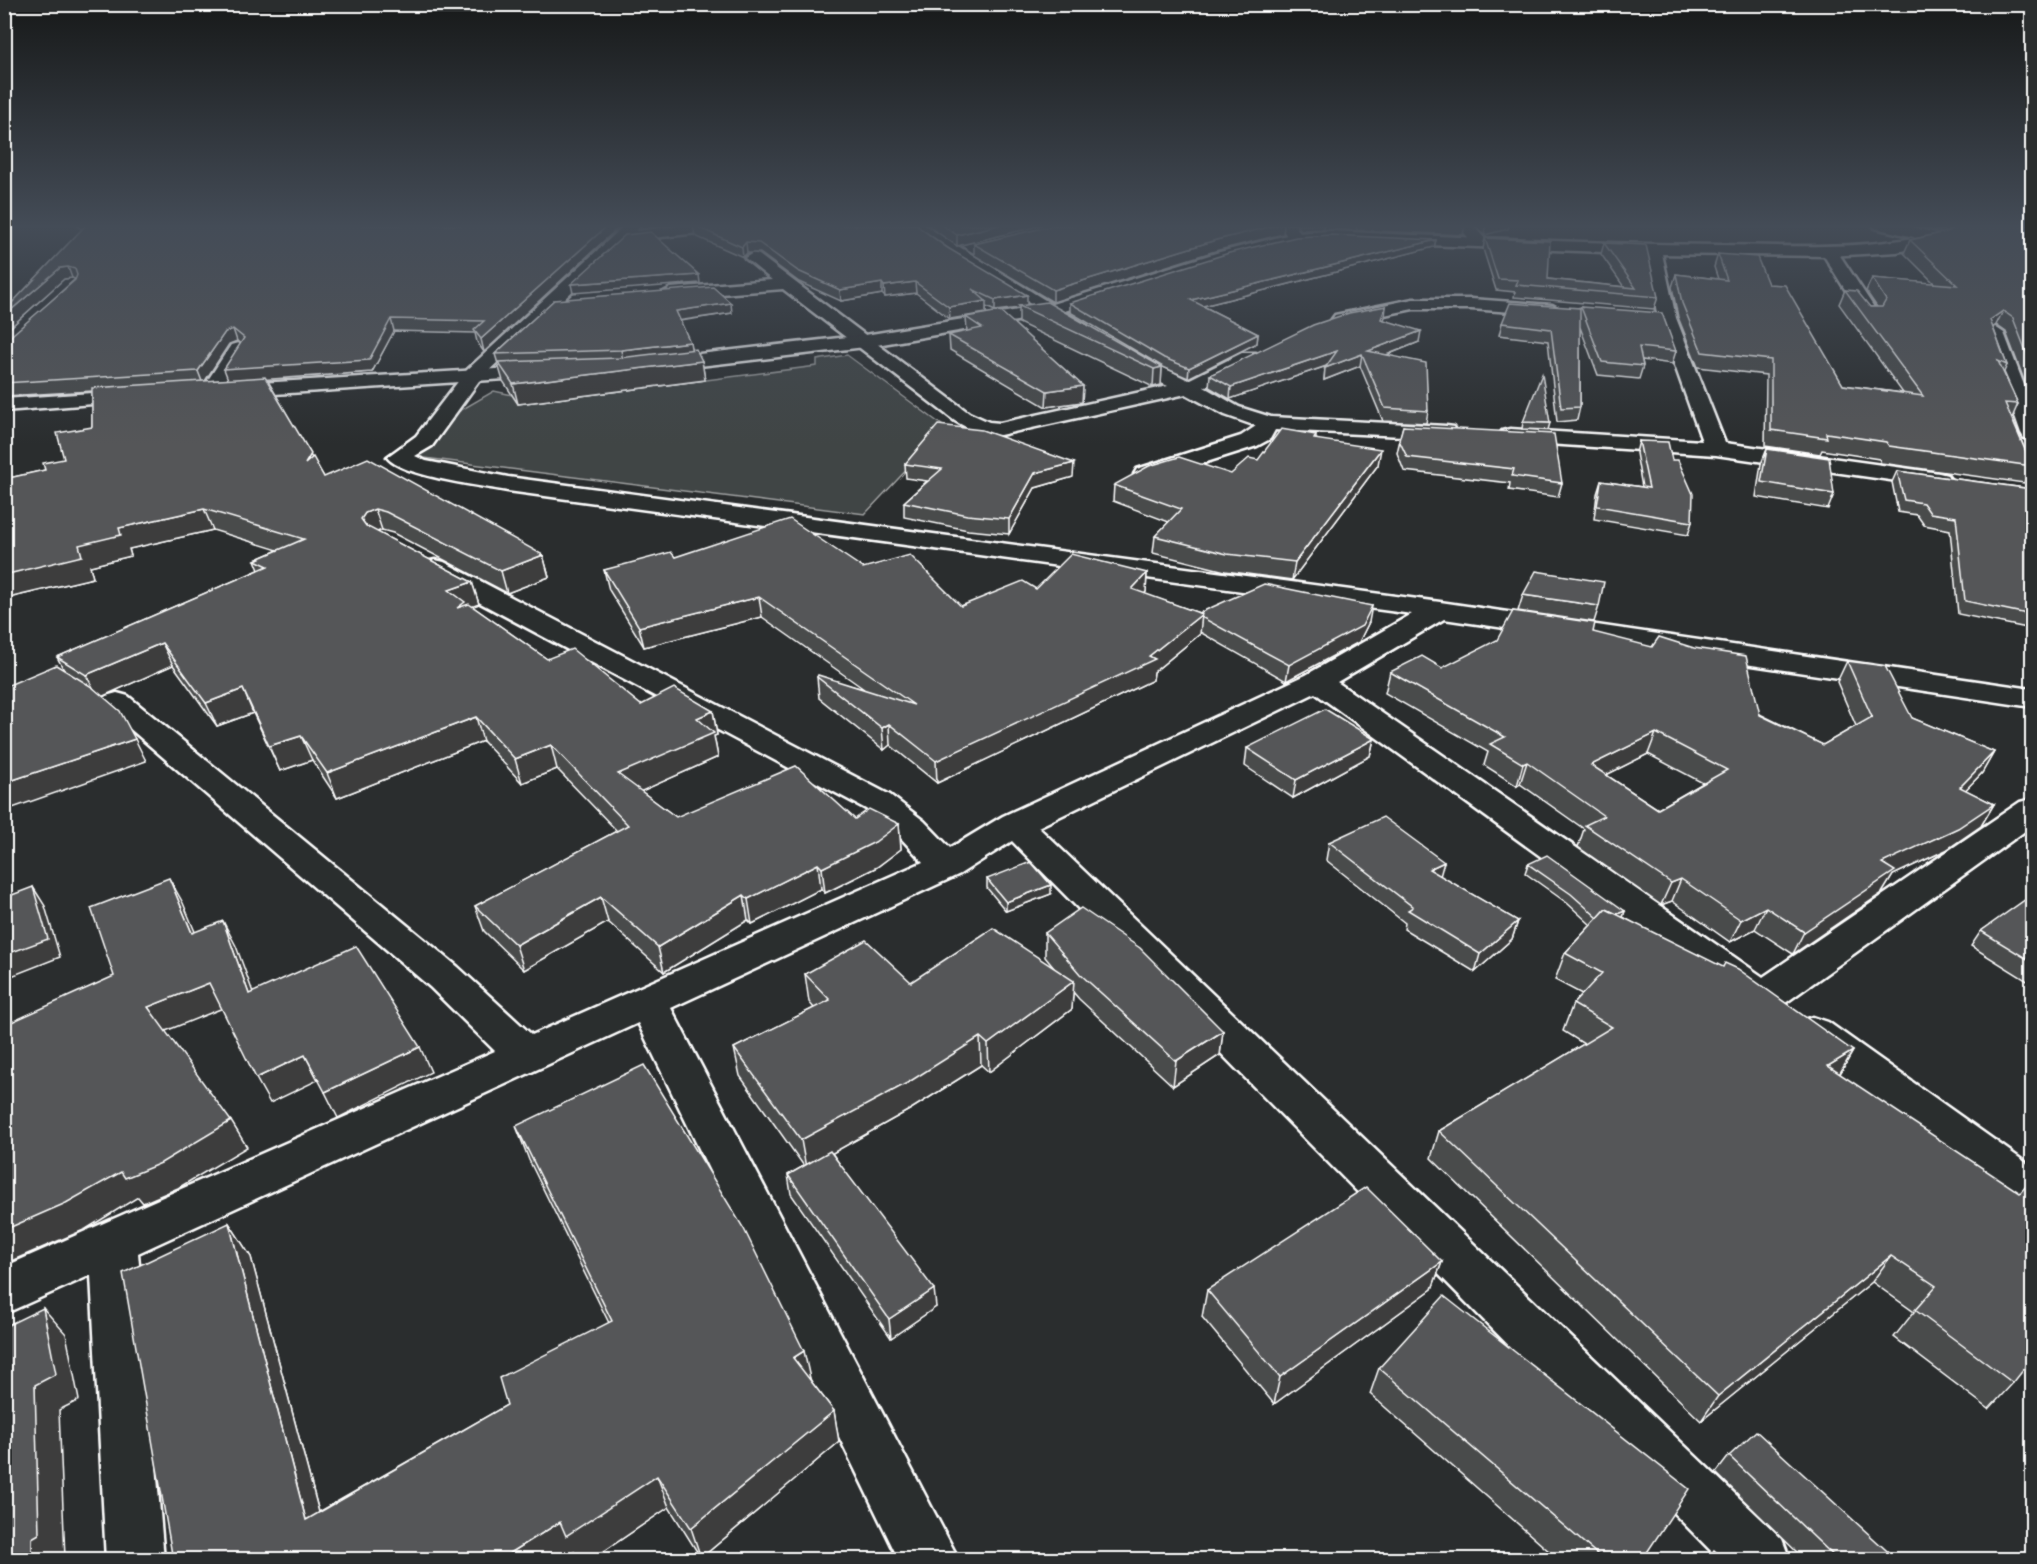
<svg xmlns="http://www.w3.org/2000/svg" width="2037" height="1564" font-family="'Indie Flower',sans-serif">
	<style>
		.green { fill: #414445; stroke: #a0a2a2; stroke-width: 1.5 }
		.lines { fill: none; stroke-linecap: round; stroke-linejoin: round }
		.street-casing { stroke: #fff; stroke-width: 5 }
		.secondary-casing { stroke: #fff; stroke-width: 5 }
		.street { fill: #2a2d2e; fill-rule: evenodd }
		.secondary { fill: #2a2d2e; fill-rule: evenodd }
		.wall { fill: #494b4c; stroke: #fff; stroke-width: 1.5; fill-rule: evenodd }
		.shaded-wall { fill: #3c3d3e; stroke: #fff; stroke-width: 1.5 }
		.building { fill: #555758; stroke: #fff; stroke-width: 1.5; fill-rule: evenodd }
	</style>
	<rect width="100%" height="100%" fill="#2a2d2e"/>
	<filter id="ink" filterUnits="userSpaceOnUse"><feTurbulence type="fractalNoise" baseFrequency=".0167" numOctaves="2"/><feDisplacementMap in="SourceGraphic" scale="12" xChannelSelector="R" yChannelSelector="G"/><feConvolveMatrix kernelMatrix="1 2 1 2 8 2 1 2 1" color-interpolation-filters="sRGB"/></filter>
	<g filter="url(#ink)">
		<polygon class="green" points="847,355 946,428 865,514 409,456 449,417 494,391 512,395 518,404 817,366 817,360"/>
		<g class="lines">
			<defs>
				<g id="street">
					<path d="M625,225H641L636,231L690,225H741L734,229L625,241L481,378L432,446L415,456L426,461L508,477L1440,602L2032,689V707L1444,619L1337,682L1763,977L2020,802L2032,799V826L1777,1009L1763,1013L1749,1009L1744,1000L1735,997L1315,693L1038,827L1782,1539L1790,1560H1720L1012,841L960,874L671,1008L959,1560H899L638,1023L138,1253L164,1560H106L91,1275L4,1314V1267L495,1051L430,987L106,708L102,702L106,696L117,693L128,696L458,967L532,1035L923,862L900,837L866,809L426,574L422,568L426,562L435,560L444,562L890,795L924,821L950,848L1003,816L1306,675L1412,614L508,491C483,486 400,476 387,457L416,436L467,370Z"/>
					<polygon points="906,225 924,225 1087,326 1078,331 1072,330"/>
					<polygon points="1280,225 1295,225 1303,238 1295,243 1290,241"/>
					<polygon points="1457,225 1472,225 1489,243 1486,246 1476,246"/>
					<polygon points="1873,225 1902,225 1945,235 1948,238 1940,243 1875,228"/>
					<polygon points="1653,244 1661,249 1676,318 1725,443 1939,473 1947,475 1951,480 1947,485 1939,487 1716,455 1502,441 1499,436 1502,431 1510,429 1702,441 1658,318 1645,249"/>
					<polygon points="1829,246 1835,248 1879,315 1876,319 1864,319 1861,315 1821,251"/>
					<polygon points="753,253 759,255 969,413 989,422 1000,423 1168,386 1148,377 1115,357 1113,353 1115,349 1122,347 1188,380 1242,353 1256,353 1259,357 1256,361 1204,387 1239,407 1271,417 1446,426 1454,427 1457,432 1454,437 1446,438 1275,430 1270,439 1257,446 1153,479 1137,479 1134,474 1137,469 1241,436 1256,426 1225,415 1186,394 1000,435 977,433 955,421 783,289 671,298 662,293 671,288 772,280 745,258"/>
					<polygon points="1413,299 1471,299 1552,305 1561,310 1552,315 1471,309 1413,309 1341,324 1332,319 1335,315"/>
					<polygon points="1995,327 2004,333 2032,406 2032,439 2024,438 2021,433 1986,333"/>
					<polygon points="238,343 247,349 220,392 217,396 203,396 200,392 231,345"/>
					<polygon points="1813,1017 1828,1022 2032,1167 2032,1212 2016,1206 1798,1044 1792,1033 1798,1022"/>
				</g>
				<g id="secondary">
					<path d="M1963,225H1985L1945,241L1897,252L1829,256L1653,254L1330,241L1295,243L1228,259L1052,315L865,347L656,371L646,365L656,359L865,335L1049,305L1216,253L1295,233L1330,231C1460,237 1590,244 1720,245C1802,246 1884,252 1963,225Z"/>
					<polygon points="545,366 552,368 555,372 552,376 228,397 221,395 218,391 221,387 228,385"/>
					<polygon points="137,390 144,392 147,396 144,400 4,411 4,399"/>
				</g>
			</defs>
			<use href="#street" class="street-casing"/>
			<use href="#secondary" class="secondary-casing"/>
			<use href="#street" class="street"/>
			<use href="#secondary" class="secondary"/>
		</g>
		<g class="wall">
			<path d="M74,225H621L484,352L477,342L475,333L394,331L372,372L267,379L312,458L324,477L543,555L549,577L507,593L393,533L382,530L377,532L472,582L479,604L472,606L547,659L641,705L713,711L717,735L714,736L718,757L641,791L676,817L855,819L899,824L901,849L877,867L825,893L821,889L752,924L748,920L664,972L608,922L524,970L484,931L475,906L617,831L557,769L522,783L483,741L337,798L312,760L280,771L253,713L217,726L173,665L103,696L146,761L64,670L57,657L259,570L255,560L278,550L213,530L129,549L131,556L90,566L93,578L4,599V479L45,470L64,459L92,427V391L4,396V344L75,279L72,278L64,279L4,333V293L13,302L82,229ZM237,341L241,344L228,380L204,381L229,344Z"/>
			<polygon points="693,225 916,225 1027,305 1162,367 1161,385 1153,387 1019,323 1019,308 995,311 986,307 986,313 950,319 916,293 885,297 882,294 841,301 799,282 760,253 747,253 743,257 695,236"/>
			<polygon points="927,225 1042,225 957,246"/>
			<polygon points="1056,225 1284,225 1283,234 1215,251 1053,302 974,255 974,244"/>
			<polygon points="1297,225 1324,225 1324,229 1301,230"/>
			<polygon points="1355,225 1465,225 1463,235 1357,230"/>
			<polygon points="1475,225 1509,225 1508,229 1484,235"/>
			<polygon points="1913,225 1954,225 1936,231"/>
			<polygon points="2032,225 2032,395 2029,393 2006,332 1996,325 1993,327 2007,365 2004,372 2018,404 2012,418 2032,466 2024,483 1881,463 1879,459 1822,450 1820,454 1765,446 1766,375 1698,367 1678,317 1672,287 1676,274 1718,279 1714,267 1718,254 1768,284 1843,385 1903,393 1839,304 1845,290 1870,307 1877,307 1866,291 1872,278 1935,284 1904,253 1910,240 1946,232"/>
			<polygon points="1485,238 1548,279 1624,287 1601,254 1604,243 1658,297 1654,309 1514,297 1515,292 1496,290 1483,249"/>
			<polygon points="1436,240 1434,247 1203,306 1258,334 1257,343 1188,378 1163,367 1070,312 1070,303"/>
			<polygon points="554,300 732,313 680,321 692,350 702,361 705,380 518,404 503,381 495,354"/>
			<polygon points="1386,306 1383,320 1419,342 1387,355 1428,411 1426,423 1383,421 1360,366 1324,380 1325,368 1327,366 1230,399 1209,387 1210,375"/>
			<polygon points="1581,307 1676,351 1672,364 1642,360 1643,366 1639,379 1598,375 1580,327 1580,407 1577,420 1557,422 1548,341 1499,335 1502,323"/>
			<polygon points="966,317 1083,386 1082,402 1046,407 950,350 949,335 967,332"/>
			<polygon points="1523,422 1550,423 1548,430 1522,429"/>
			<polygon points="1403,426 1562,483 1558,497 1509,490 1510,483 1404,471 1397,453"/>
			<polygon points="1316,435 1316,439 1378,465 1292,580 1225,571 1153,553 1155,536 1169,522 1113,501 1114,485 1231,474 1258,460"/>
			<polygon points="1639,441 1672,460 1692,522 1688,535 1594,519 1597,494 1601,481 1642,487 1636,453"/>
			<polygon points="1767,449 1834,494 1828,509 1756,497 1761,464"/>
			<polygon points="905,464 1073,477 1035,488 1009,534 968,530 904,517 904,502 927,481 906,478"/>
			<polygon points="1897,471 2032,489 2032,629 1958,614 1950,530 1924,525 1917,515 1898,512 1892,482"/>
			<polygon points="675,557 863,568 961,606 1036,589 1147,573 1146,592 1144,594 1199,613 1369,622 1359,642 1286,681 1200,632 1200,634 1154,672 1153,680 937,783 890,745 884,750 819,698 817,677 864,689 762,617 644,647 609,590 604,570"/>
			<polygon points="1523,595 1599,606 1594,622 1518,611"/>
			<path d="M1593,632L1823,745L1856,726L1837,682L1847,661L1912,718L1994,752L1982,773L1965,790L1994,804L1981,826L1946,850L1893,875L1882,893L1793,954L1755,929L1730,942L1672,901L1661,905L1578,847L1584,829L1520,784L1517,786L1484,765L1488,752L1385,693L1390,672L1442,668ZM1648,754L1703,783L1658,809L1606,775Z"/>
			<polygon points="1374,739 1370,756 1293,798 1245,766 1247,748"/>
			<polygon points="1329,842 1440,876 1518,921 1512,939 1475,972 1404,929 1405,923 1326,860"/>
			<polygon points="1528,864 1625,911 1623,917 1853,1051 1840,1074 2013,1383 1989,1409 1894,1337 1914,1312 1872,1282 1701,1421 1431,1158 1439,1131 1584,1044 1563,1031 1573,1004 1582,994 1555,980 1565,953 1591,925 1567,903 1525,873"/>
			<polygon points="987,879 1051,894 1006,911 987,888"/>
			<polygon points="2032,899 2032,984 1971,946 1981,931"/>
			<polygon points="1045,933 1223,1031 1220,1055 1173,1086 1079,999 1073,992 1072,1009 989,1072 981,1065 911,1109 832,1153 936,1307 891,1338 791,1194 788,1175 804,1166 740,1076 734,1048 814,1008 809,1002 805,974 911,982 1054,968 1045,957"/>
			<polygon points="516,1126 810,1380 834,1411 839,1442 701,1558 669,1507 591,1560 578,1560 574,1552 563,1560 173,1560 229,1223 251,1257 319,1512 507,1405 609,1323 529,1160"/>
			<polygon points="1442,1262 1432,1289 1274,1404 1202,1317 1207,1290"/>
			<polygon points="1379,1368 1642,1560 1559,1560 1370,1394"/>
			<polygon points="1729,1456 1897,1560 1805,1560 1716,1473"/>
		</g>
		<g class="shaded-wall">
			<polygon points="608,225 621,225 484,352 481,339"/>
			<polygon points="999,225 1042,225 957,246 957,235"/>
			<polygon points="1277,225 1284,225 1283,234 1215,251 1053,302 1053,290 1216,240"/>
			<polygon points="1486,225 1509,225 1508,229 1484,235"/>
			<polygon points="1938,225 1954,225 1936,231"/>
			<polygon points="1436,240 1434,247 1191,309 1191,300"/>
			<polygon points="746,242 747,253 743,257 742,247"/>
			<polygon points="68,267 72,278 64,279 4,333 4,316 60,268"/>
			<polygon points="699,275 700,283 573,293 571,284"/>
			<polygon points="915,282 916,293 885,297 884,286"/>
			<polygon points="882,283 882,294 841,301 840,290"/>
			<polygon points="1027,295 1027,306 1019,306 1019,308 995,311 995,300"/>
			<polygon points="986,301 986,313 950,319 949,307"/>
			<polygon points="731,303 732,313 677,321 676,311"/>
			<polygon points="1386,306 1385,317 1379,330 1381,319"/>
			<polygon points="2003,311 1996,325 1984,334 1990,320"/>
			<polygon points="391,319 394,331 372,372 229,382 224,369"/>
			<polygon points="233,329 237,341 229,344 203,384 198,371 225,332"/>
			<polygon points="1421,331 1419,342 1366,363 1368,351"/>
			<polygon points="1258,334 1257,343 1188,378 1189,368"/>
			<polygon points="690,342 692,353 623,361 621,350"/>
			<polygon points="1337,351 1335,363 1230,399 1231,387"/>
			<polygon points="1362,354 1360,366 1324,380 1325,368"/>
			<polygon points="702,361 705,380 518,404 513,384"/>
			<polygon points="1162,367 1161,385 1153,387 1154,369"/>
			<polygon points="1083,386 1082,402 1046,407 1047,391"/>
			<polygon points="1381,449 1378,465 1292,580 1295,562"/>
			<polygon points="1074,463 1073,477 1035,488 1009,534 1009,519 1035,473"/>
			<polygon points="204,509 213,530 129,549 131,556 90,566 93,578 4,599 4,575 119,528"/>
			<polygon points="375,509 382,530 372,534 361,519 365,513"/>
			<polygon points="543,555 549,577 507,593 501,571"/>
			<polygon points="1147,573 1146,592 1131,609 1132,589"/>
			<polygon points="472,582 479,604 458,612 449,590"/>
			<polygon points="759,597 762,617 644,647 639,627"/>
			<polygon points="1372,606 1369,622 1359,642 1286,681 1289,665"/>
			<polygon points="1202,614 1200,634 1154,672 1153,680 937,783 936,761 1149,656"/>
			<polygon points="162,643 173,665 99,698 86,675"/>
			<polygon points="243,689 253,713 217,726 206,703"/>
			<polygon points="713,711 717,735 714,736 718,757 624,799 618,774 697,718"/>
			<polygon points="476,717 483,741 337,798 327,773"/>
			<polygon points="889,724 890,745 884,750 882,728"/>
			<polygon points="1656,733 1648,754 1584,786 1591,765"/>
			<polygon points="301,736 312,760 280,771 269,746"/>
			<polygon points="135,739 146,761 4,811 4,783"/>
			<polygon points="1374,739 1370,756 1293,798 1296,780"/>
			<polygon points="551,745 557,769 522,783 515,759"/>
			<polygon points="1994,752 1982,773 1947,809 1960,787"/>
			<polygon points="1527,762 1520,784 1517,786 1523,764"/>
			<polygon points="1994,804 1981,826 1946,850 1893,875 1882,893 1793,954 1804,932 1882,863"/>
			<polygon points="899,824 901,849 877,867 825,893 822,868"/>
			<polygon points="1444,862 1439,880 1429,869"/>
			<polygon points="818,864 821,889 752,924 748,899"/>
			<polygon points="169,878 183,903 206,958 192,933"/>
			<polygon points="1681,879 1672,901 1661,905 1671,883"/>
			<polygon points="1051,885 1051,894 1006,911 1006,902"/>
			<polygon points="33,887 45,906 60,957 4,979 4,955"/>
			<polygon points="744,895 748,920 664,972 658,947"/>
			<polygon points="601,897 608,922 524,970 516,945"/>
			<polygon points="1766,907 1755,929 1730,942 1741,920"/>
			<polygon points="1625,911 1622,920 1601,920"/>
			<polygon points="223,921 236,946 263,1020 249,994"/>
			<polygon points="1518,921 1512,939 1475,972 1480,954"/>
			<polygon points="1074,981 1072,1009 989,1072 988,1044"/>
			<polygon points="209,983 223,1008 163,1032 148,1007"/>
			<polygon points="1223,1031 1220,1055 1173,1086 1176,1061"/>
			<polygon points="980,1037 981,1065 911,1109 806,1168 801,1140"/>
			<polygon points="420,1047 431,1072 338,1118 325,1092"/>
			<polygon points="1853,1051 1837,1078 1828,1066"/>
			<polygon points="305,1055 318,1080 270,1103 256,1078"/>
			<polygon points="231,1121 247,1147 178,1188 143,1203 138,1197 86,1229 4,1264 4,1230 121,1172"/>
			<polygon points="229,1223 251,1257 329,1550 306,1520"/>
			<polygon points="1891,1256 1872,1282 1701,1421 1718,1396"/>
			<polygon points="1442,1262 1432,1289 1274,1404 1280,1377"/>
			<polygon points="934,1289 936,1307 891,1338 889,1319"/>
			<polygon points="43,1308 66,1334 79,1400 59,1410 65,1558 62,1560 32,1560 35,1385"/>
			<polygon points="804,1351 811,1383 793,1358"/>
			<polygon points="834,1411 839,1442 701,1558 691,1528"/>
			<polygon points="657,1476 669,1507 591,1560 578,1560 574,1552 563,1560 499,1560 560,1522"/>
		</g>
		<g class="building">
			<polygon points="86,225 608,225 481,339 474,330 484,321 391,319 369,360 224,369 244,338 233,329 225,332 198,371 4,383 4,344 13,334 75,280 77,275 75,269 68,267 60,268 4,316 4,293 13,302"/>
			<polygon points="693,225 916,225 946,247 1027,295 995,300 972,289 986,301 949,307 915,282 884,286 882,283 840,290 798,271 759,243 746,242 742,247"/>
			<polygon points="942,225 999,225 957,235"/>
			<polygon points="1056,225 1277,225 1216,240 1053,290 974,244"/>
			<polygon points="1963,225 2032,225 2032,367 2013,318 2003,311 1990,320 2007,365 1998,361 2018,404 2005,403 2032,466 1889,446 1886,442 1826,433 1827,438 1771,430 1771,360 1702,352 1682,303 1676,274 1727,280 1718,254 1757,257 1768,284 1785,285 1843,385 1923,396 1845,290 1857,291 1870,307 1882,307 1886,300 1872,278 1957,285 1910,240 1946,232"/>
			<polygon points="651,232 699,275 571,284 625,235"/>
			<polygon points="1331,235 1436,240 1191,300 1258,334 1189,368 1164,358 1070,303 1229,253 1296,237"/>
			<polygon points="1485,238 1550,241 1548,279 1636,288 1604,243 1646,245 1658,297 1516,285 1518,280 1498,279"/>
			<polygon points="713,287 731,303 676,311 690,342 621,350 495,354 554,300"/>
			<polygon points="1047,302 1162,367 1154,369 1019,306"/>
			<polygon points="1510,303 1580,308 1580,407 1561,408 1551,329 1502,323"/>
			<polygon points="1386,306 1381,319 1421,331 1368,351 1426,363 1428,411 1385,408 1362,354 1325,368 1337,351 1231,387 1210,375 1313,325 1349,313"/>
			<polygon points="1581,307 1662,313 1676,351 1639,347 1643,366 1602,362"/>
			<polygon points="1000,311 1083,386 1047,391 949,335 982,328 966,317"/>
			<polygon points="696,349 702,361 513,384 498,362 619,358"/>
			<polygon points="1542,374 1550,423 1523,422"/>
			<polygon points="265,377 311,454 305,464 313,457 324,477 368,458 543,555 501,571 386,512 375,509 365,513 361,519 366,526 472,582 449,590 465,602 457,608 469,604 547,659 572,649 641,705 674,688 713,711 697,718 714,733 618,774 676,817 796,766 855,819 869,809 899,824 875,842 822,868 818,864 748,899 744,895 658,947 601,897 516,945 475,906 628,825 551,745 515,759 476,717 327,773 301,736 269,746 243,689 206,703 162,643 86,675 57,657 268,566 255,560 304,539 204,509 119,528 121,535 79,545 82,556 4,575 4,479 45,470 43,463 64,459 57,433 92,427 92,388"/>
			<polygon points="938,425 982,430 1074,463 1035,473 1009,519 967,515 904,502 942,469 905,464"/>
			<polygon points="1403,426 1554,434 1562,483 1512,476 1514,469 1407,457 1399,440"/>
			<polygon points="1281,429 1316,435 1314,439 1381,449 1295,562 1227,554 1155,536 1181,509 1114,485 1149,466 1179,457 1231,474 1249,458 1258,460"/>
			<polygon points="1639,441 1668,442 1672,460 1678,460 1693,494 1692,522 1597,506 1601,481 1649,488"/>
			<polygon points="1767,449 1829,458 1834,494 1761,482"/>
			<polygon points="1897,471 2032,489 2032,503 2030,502 2032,511 2032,615 1965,601 1956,517 1930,513 1923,503 1904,500"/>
			<polygon points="790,519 863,568 910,555 961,606 1023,581 1036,589 1071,554 1147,573 1132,589 1202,614 1149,656 1155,659 936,761 889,724 882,728 817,677 818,675 914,705 759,597 639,627 604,570 671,552 675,557"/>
			<polygon points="1536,571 1604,582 1599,606 1523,595"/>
			<polygon points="1264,584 1372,606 1362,626 1289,665 1201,617 1202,614 1199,613"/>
			<path d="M1513,611L1595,623L1593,632L1652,647L1659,637L1694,648L1746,656L1760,715L1823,745L1872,717L1847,661L1885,666L1912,718L1994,752L1960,787L1994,804L1958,828L1882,863L1895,871L1804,932L1766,907L1741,920L1681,879L1671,883L1585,825L1604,816L1527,762L1523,764L1490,744L1505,737L1390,672L1422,656L1442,668L1497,640ZM1656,733L1727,770L1658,809L1591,765Z"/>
			<polygon points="56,665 92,687 120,711 135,739 4,783 4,687"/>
			<polygon points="1325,709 1374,739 1296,780 1247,748"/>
			<polygon points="1383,817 1444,862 1429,869 1518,921 1480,954 1408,910 1413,907 1329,842"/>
			<polygon points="1547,855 1625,911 1617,914 1606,909 1598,918 1571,894 1528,864"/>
			<polygon points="1031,862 1051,885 1006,902 987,879"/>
			<polygon points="169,878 192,933 223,921 249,994 356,946 420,1047 325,1092 305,1055 256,1078 209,983 148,1007 231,1121 161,1163 125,1178 121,1172 66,1203 4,1230 4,1022 5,1025 114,976 91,908"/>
			<polygon points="33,887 48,939 4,955 4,898"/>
			<polygon points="2029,897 2032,899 2032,962 1981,931"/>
			<polygon points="1081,908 1140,948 1223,1031 1176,1061 1080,974 1045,933"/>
			<polygon points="1606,909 1723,967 1725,963 1738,969 1853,1051 1828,1066 2020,1193 2027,1185 2032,1189 2032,1359 2013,1383 1915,1310 1936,1286 1891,1256 1718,1396 1439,1131 1612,1027 1573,1004 1602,973 1565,953"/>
			<polygon points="993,928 1074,981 988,1044 980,1037 909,1082 801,1140 734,1048 830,1000 805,974 866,940 911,982"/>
			<polygon points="644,1065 744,1229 804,1351 793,1358 834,1411 691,1528 657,1476 566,1536 560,1522 499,1560 173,1560 123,1273 229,1223 306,1520 507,1405 499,1378 612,1321 516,1126"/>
			<polygon points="830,1151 934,1289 889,1319 788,1175"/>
			<polygon points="1366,1187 1442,1262 1280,1377 1207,1290"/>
			<polygon points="1444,1296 1689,1489 1642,1560 1604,1560 1379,1368"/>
			<polygon points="43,1308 56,1374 35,1385 39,1534 32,1538 32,1560 4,1560 4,1327"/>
			<polygon points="1756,1431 1897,1560 1838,1560 1729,1456"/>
			<polygon points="1714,1550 1725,1560 1708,1560"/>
		</g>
	</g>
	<linearGradient id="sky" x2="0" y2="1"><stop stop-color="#171919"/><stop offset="0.51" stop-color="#444c57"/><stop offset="1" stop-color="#444c57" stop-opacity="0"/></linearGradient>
	<rect width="2037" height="444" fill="url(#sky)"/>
	<rect width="2037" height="1564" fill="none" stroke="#2a2d2e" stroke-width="24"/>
	<rect x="12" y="12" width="2013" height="1540" fill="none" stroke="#fff" stroke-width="2" filter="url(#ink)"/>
</svg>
